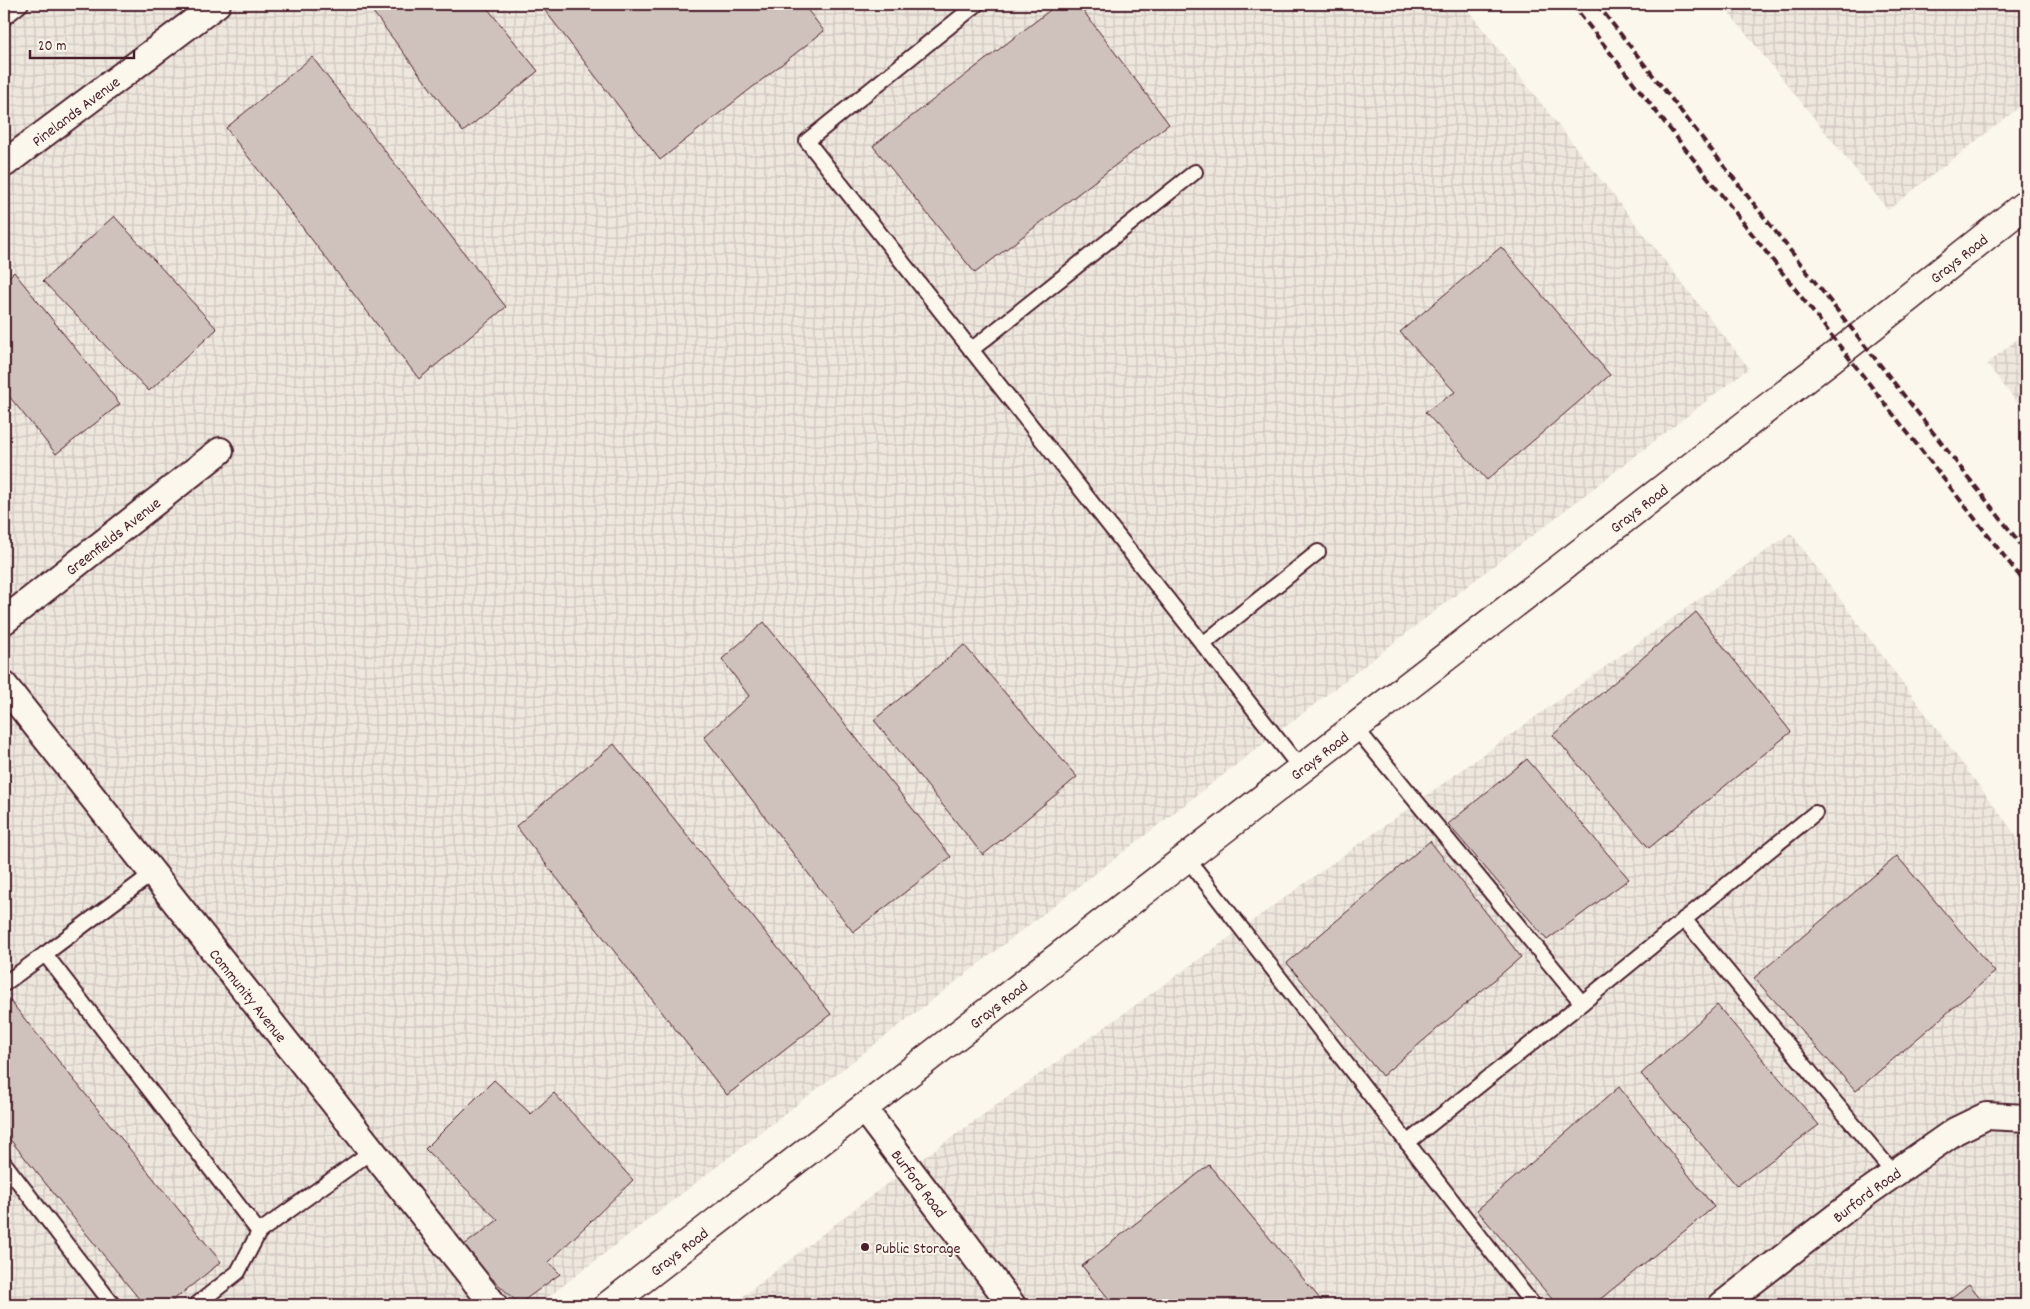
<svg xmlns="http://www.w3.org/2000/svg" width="2030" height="1309" font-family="Dekko,sans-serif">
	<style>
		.industrial { fill: url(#industrial-grid) }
		.building { fill: #cfc2bc; stroke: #4a1f2b }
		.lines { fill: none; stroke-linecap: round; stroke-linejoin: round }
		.service-casing { stroke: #4a1f2b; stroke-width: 18 }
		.minor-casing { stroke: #4a1f2b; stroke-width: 30 }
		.tertiary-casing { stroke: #4a1f2b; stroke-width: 31 }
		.service { stroke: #fbf7ec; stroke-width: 14 }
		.minor { stroke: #fbf7ec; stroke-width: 26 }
		.tertiary { stroke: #fbf7ec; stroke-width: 28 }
		.rail { stroke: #4a1f2b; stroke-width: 4; stroke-dasharray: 8 4; stroke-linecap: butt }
		.poi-dot { fill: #4a1f2b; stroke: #fbf7ec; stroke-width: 2 }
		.labels { text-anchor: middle; stroke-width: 4; stroke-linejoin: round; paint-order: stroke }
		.street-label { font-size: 16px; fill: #4a1f2b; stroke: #fbf7ec }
		.poi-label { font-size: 16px; fill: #4a1f2b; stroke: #fbf7ec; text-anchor: start }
	</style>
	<defs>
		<pattern id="industrial-grid" width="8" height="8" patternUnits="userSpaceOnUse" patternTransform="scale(1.25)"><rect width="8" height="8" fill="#eee7de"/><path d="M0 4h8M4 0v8" fill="none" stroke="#cec6bf"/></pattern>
	</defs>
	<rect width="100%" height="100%" fill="#fbf7ec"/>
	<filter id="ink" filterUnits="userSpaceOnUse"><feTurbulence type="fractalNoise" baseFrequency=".02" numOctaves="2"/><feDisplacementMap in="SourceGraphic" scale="10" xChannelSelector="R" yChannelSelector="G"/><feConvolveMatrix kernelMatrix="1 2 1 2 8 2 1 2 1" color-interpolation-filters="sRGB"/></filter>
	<g filter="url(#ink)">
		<g class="industrial">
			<polygon points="4,4 1463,4 1749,368 538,1305 4,1305"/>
			<polygon points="1722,4 2026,4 2026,102 1888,210"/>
			<polygon points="2026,332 2026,414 1987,364"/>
			<polygon points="1791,533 2026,849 2026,1305 732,1305 880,1189"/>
		</g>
		<g class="building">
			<polygon points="367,4 484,4 538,71 463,132"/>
			<polygon points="540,4 803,4 824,31 660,160"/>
			<polygon points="1058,4 1078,4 1169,124 975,273 873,146"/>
			<polygon points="312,57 506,307 419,379 226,128"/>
			<polygon points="114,216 217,329 149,391 43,281"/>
			<polygon points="1501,247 1610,375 1487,480 1425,412 1455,392 1400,332"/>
			<polygon points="14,272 120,404 56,454 4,390 4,281"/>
			<polygon points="1696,612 1791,732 1649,848 1553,735"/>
			<polygon points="764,622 951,857 853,932 704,737 749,696 722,659"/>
			<polygon points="964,645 1077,777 983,855 874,720"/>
			<polygon points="614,744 831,1014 727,1095 516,826"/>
			<polygon points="1527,759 1629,879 1547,940 1448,824"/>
			<polygon points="1430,841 1521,957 1382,1076 1287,963"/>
			<polygon points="1897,856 1995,972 1856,1091 1754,978"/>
			<polygon points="7,997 221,1262 167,1305 144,1305 4,1132 4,1000"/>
			<polygon points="1717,1005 1819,1125 1737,1186 1641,1074"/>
			<polygon points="494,1080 531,1114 554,1093 633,1180 549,1262 560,1274 519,1304 460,1248 498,1220 425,1149"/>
			<polygon points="1619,1087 1714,1207 1593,1305 1557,1305 1477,1210"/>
			<polygon points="1209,1165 1325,1305 1114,1305 1082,1266"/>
			<polygon points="1969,1284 1986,1305 1942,1305"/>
		</g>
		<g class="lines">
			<defs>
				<g id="service">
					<polyline points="977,4 807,141 1301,769"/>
					<polyline points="4,18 21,4"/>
					<polyline points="971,350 1195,172"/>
					<polyline points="1203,644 1318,552"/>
					<polyline points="1355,727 1582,1003 1815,813"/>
					<polyline points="1186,857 1533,1305"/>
					<polyline points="153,873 45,954 259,1232 372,1151"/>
					<polyline points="1684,919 1894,1174"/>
					<polyline points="4,984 45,954"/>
					<polyline points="1407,1143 1582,1003"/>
					<polyline points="4,1163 113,1305"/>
					<polyline points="196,1305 238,1272 259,1232"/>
				</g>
				<g id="minor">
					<path id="s1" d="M4,164L217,4"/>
					<path id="s2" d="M4,621L220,451"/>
					<path id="s3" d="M4,685L494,1305"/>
					<path id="s4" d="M863,1108L1012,1305"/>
					<path id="s5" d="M1722,1305L1868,1192L1955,1131L1986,1116L2026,1118"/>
				</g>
				<g id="tertiary">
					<path id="s6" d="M609,1305L1859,337L2026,204"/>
				</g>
			</defs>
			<use href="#service" class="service-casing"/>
			<use href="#minor" class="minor-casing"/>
			<use href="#tertiary" class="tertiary-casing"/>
			<use href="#service" class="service"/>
			<use href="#minor" class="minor"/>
			<use href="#tertiary" class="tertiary"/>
			<g class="rail">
				<polyline points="1572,4 2026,584"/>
				<polyline points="1597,4 2026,551"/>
			</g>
		</g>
	</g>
	<circle class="poi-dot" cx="865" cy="1247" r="5"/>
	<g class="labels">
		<g class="street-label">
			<text dy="6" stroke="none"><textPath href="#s1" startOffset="89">Pinelands Avenue</textPath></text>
			<text dy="6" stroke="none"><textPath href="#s6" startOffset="1708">Grays Road</textPath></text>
			<text dy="6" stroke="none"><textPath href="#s6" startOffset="1302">Grays Road</textPath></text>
			<text dy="6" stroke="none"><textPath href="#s2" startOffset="138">Greenfields Avenue</textPath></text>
			<text dy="6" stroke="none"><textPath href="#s6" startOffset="898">Grays Road</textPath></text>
			<text dy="6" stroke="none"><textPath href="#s3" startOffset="395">Community Avenue</textPath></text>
			<text dy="6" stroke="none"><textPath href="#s6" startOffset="492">Grays Road</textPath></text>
			<text dy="6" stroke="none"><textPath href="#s4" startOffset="94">Burford Road</textPath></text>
			<text dy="6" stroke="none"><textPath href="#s5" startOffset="182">Burford Road</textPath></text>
			<text dy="6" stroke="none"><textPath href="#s6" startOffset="88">Grays Road</textPath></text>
		</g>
		<g class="poi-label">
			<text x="875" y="1253">Public Storage</text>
		</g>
	</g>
	<rect width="2030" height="1309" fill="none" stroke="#fbf7ec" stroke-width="20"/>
	<rect x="10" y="10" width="2010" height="1289" fill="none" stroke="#4a1f2b" stroke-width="2" filter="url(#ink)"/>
	<path d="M30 50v8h104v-8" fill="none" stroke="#4a1f2b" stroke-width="2.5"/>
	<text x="38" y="50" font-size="15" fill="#4a1f2b" stroke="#fbf7ec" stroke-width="4" paint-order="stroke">20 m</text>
</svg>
